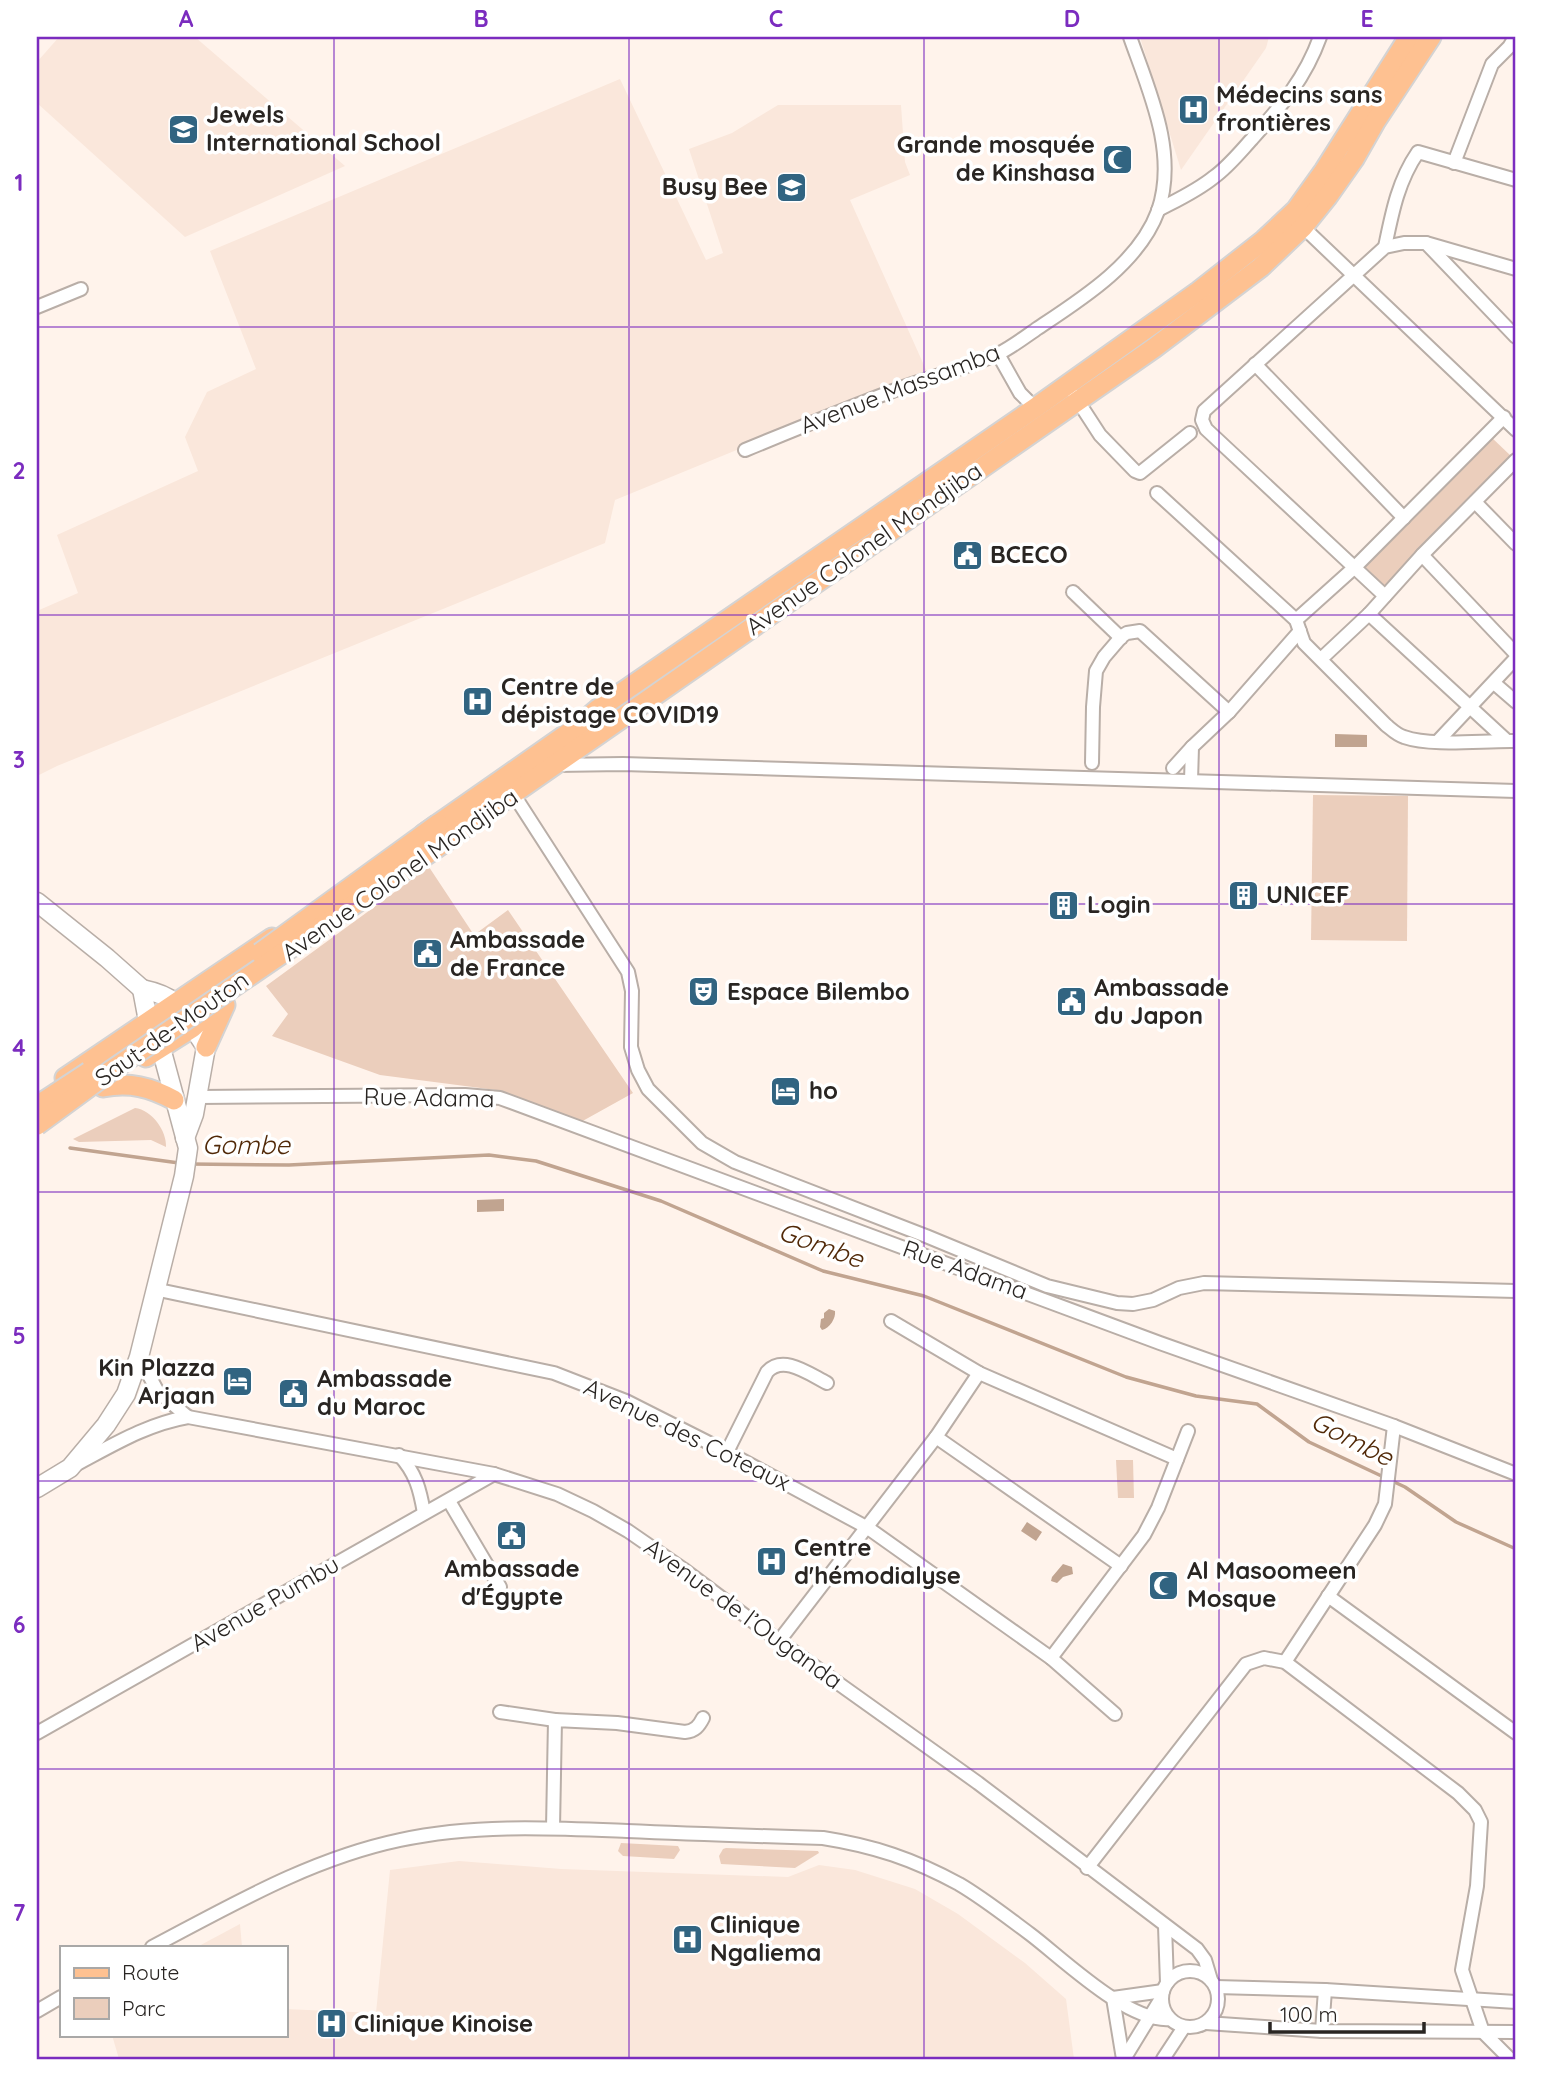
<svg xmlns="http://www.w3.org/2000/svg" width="1553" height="2096" font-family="Quicksand,sans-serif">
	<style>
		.built { fill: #fae7db }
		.green { fill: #ebcebc }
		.water { fill: #c1a490 }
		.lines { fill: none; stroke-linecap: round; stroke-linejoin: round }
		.stream { stroke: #c1a490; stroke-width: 3.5 }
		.minor-casing { stroke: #b9aea7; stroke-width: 16 }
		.secondary-casing { stroke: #b9aea7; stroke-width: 21 }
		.primary-casing { stroke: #d4d3d3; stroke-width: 23 }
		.minor { stroke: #fff; stroke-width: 12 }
		.secondary { stroke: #fff; stroke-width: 18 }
		.primary { stroke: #fec191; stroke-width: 19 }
		.primary-bridge-casing { stroke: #d4d3d3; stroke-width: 23; stroke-linecap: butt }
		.primary-bridge { stroke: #fec191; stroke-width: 19 }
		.grid { fill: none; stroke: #7b2cbf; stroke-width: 2; stroke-opacity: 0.55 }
		.labels { text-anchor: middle; stroke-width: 7; stroke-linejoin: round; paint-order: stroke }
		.poi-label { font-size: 24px; font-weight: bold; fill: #292522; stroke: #fff; text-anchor: start }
		.street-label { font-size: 24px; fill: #292522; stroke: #fff }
		.water-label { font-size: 26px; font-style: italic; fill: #512908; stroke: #fff }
		.neatline { fill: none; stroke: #7b2cbf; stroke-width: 2.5 }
		.grid-label { font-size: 23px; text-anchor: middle; font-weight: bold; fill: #7b2cbf }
	</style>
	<rect width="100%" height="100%" fill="#fff3eb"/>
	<g class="built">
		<polygon points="59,37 195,37 345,166 185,237 37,103 37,62"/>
		<polygon points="1140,37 1269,37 1266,48 1181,170"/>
		<polygon points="620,79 706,260 723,253 689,149 732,133 778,105 901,105 905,162 910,175 850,200 927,372 615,500 605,543 57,766 37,776 37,611 78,593 57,535 198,471 185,437 207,392 256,369 210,251"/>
		<polygon points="459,1861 561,1869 788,1877 819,1865 855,1870 915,1889 958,1914 1025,1963 1066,1999 1074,2059 119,2059 112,2035 285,2035 285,2009 376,2013 390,1870"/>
		<polygon points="240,1924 242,1947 197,1947"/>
	</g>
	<g class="green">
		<polygon points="1490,436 1512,457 1385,586 1363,565"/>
		<polygon points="1313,795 1408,796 1407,941 1311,940"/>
		<polygon points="429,867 474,935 508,910 633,1093 579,1123 496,1090 380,1075 272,1036 288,1014 266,986"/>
		<path d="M135,1108C152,1110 167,1131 166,1147L151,1140L79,1142L73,1139Z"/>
		<polygon points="1116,1460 1133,1460 1134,1498 1118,1498"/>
		<polygon points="621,1843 678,1846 680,1850 674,1859 623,1856 618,1851"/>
		<polygon points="726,1848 818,1851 819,1853 795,1868 721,1864 719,1856 723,1849"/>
	</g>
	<g class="water">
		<polygon points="1335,734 1367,735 1367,747 1335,747"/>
		<polygon points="504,1199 504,1211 477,1212 477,1200"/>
		<path d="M829,1309L835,1311C836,1318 830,1328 822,1330L820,1327L821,1319L824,1318V1313Z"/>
		<polygon points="1027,1522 1042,1532 1036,1541 1021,1531"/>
		<polygon points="1063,1564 1072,1567 1073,1574 1063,1577 1057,1583 1051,1581 1052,1577"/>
	</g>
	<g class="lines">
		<g class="stream">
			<polyline points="70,1148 179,1163"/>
			<polyline points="190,1164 289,1165 489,1155 536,1161 661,1201 823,1271 924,1296 1126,1377 1196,1396 1257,1404 1309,1442 1405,1487 1456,1522 1516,1549"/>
		</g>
		<defs>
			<g id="minor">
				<polyline points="1454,163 1492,64 1509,47 1515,37"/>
				<path d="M1158,210C1177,200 1197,191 1214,177C1228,167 1240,152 1252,139C1281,106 1305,79 1320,37"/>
				<polyline points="1303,227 1516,430"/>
				<polyline points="1426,243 1516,337"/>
				<path d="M1385,247C1392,213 1398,181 1418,152L1516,180"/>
				<polyline points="37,307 81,289"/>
				<polyline points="998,354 1020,393 1035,408"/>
				<polyline points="1255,364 1404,518"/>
				<polyline points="1074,395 1100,435 1135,471 1140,473 1190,433"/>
				<path d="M745,450C796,429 847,408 898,389C931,377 966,368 998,354C1012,347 1025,337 1038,328C1082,299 1139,263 1158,211C1178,153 1149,91 1130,37"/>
				<path d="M1157,493L1296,620L1304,643L1386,725C1391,729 1397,735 1404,737C1433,747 1484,740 1516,741"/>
				<polyline points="1475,502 1516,544"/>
				<polyline points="1422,555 1516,654"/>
				<polyline points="1073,592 1121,638"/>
				<polyline points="1385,596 1206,429 1202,420 1204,411 1385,247 1404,243 1426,243 1516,269"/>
				<polyline points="1369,614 1507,741"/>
				<polyline points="1296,620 1355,567 1504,417"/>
				<polyline points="1321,659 1369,614 1422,555 1516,460"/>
				<polyline points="1494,683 1516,702"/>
				<polyline points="1438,741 1516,658"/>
				<polyline points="1092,763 1093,707 1096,671 1104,657 1122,636 1127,633 1140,631 1229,712"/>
				<polyline points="556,765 623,764 1516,791"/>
				<polyline points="1173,768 1192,747"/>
				<polyline points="1191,781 1192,747 1229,712 1300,631"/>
				<polyline points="514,795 628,972 632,991 631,1047 638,1070 648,1089 702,1143 735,1162 926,1236 1047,1286 1117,1303 1133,1304 1153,1300 1179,1288 1204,1283 1516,1291"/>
				<polyline points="198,1097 465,1095 500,1098 1160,1343 1394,1426 1516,1474"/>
				<polyline points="154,1289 554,1373 626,1401 727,1452 868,1528 1051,1658 1115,1714"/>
				<polyline points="891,1321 979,1373 1177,1459"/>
				<polyline points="139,1357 158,1392 188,1417"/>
				<polyline points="936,1437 1121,1566"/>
				<path d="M727,1452L767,1372C783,1354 809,1374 827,1383"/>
				<path d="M399,1455C416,1473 420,1490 424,1513"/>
				<path d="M77,1464C113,1445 147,1424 188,1417L494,1474L557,1494L593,1511L628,1531L683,1569L779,1641L978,1783L1197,1949L1205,1960L1211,1980"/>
				<polyline points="449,1501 500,1587"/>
				<polyline points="1328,1596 1516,1733"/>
				<polyline points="779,1641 936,1437 979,1373"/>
				<polyline points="1051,1658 1144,1535 1158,1508 1188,1431"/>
				<polyline points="1285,1662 1375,1525 1385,1504 1394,1426"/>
				<polyline points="500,1712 555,1720"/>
				<polyline points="37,1733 494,1474"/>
				<path d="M553,1828L555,1720L617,1723L685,1732C695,1731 699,1726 703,1718"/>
				<polyline points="1087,1868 1246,1664 1264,1658 1285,1662 1458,1793 1475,1810 1481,1822 1477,1886 1462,1970 1483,2032 1510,2059"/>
				<polyline points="1165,1926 1167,1983"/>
				<path d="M152,1947C232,1905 310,1859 400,1840C474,1824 551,1828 627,1831C692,1834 757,1836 823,1838C874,1846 913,1859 959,1884C983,1898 1007,1917 1030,1934C1062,1958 1128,2023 1170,2019"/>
				<circle cx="1190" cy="1999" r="28"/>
				<polyline points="1216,1987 1325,1990 1516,2002"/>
				<polyline points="1113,1998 1123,2059"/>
				<polyline points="1113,1998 1163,1991"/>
				<polyline points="37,2011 61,1997"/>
				<polyline points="1206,2023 1322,2031 1516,2032"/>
				<polyline points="1322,2031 1325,1990"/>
				<polyline points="1124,2059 1162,1997"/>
				<polyline points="1163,2059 1184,2027"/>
			</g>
			<g id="secondary">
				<polyline points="37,902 107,958 142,989"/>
				<path d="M142,989C185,998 182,1014 206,1047L194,1114L185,1138"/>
				<polyline points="37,1488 70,1468 106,1425 126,1394 139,1357 184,1176 188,1148 161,1048 148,1021 142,989"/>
			</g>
			<g id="primary">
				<polyline points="424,834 577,727 598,709 1035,408 1199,291 1264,240 1296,210 1324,171 1409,37"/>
				<polyline points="435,848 1154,348 1261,267 1303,227 1328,196 1354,159 1375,122 1431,37"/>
				<polyline points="206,1047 225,1005"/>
				<polyline points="146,1057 192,1028 215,1007"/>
				<polyline points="65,1078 272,938"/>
				<path d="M103,1087C130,1082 150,1087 174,1100"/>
			</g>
		</defs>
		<use href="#minor" class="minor-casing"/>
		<use href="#secondary" class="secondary-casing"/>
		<use href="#primary" class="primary-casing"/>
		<use href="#minor" class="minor"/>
		<use href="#secondary" class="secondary"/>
		<use href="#primary" class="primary"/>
		<defs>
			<g id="primary-bridge">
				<polyline points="260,953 438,824"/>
				<polyline points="37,1106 89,1072"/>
				<polyline points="37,1125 112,1070 448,840"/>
			</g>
		</defs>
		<use href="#primary-bridge" class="primary-bridge-casing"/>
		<use href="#primary-bridge" class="primary-bridge"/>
	</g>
	<path class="grid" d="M334,37V2059M629,37V2059M924,37V2059M1219,37V2059M37,327H1516M37,615H1516M37,904H1516M37,1192H1516M37,1481H1516M37,1769H1516"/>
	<defs>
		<symbol id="hospital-square" viewBox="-11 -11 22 22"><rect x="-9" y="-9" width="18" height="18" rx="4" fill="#316481" stroke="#fff"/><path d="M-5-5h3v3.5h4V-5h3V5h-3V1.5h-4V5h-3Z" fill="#fff"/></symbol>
		<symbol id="school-square" viewBox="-11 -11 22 22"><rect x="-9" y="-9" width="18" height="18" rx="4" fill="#316481" stroke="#fff"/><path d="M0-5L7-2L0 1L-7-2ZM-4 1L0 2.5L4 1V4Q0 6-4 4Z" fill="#fff"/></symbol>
		<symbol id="mosque-square" viewBox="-11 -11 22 22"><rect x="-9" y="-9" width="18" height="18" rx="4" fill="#316481" stroke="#fff"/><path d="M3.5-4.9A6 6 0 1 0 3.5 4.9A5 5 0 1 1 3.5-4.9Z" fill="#fff"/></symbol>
		<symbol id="civic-square" viewBox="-11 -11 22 22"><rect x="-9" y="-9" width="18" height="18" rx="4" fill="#316481" stroke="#fff"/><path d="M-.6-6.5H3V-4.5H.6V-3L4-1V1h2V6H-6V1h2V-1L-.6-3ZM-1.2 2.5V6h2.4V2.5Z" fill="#fff"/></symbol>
		<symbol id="building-square" viewBox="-11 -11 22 22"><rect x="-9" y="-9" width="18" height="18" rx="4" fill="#316481" stroke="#fff"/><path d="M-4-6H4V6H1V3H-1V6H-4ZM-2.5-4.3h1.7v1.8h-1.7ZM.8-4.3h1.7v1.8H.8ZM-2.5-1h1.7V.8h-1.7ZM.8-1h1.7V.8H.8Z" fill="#fff"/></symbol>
		<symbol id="theatre-square" viewBox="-11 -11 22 22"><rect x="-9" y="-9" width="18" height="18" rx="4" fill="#316481" stroke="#fff"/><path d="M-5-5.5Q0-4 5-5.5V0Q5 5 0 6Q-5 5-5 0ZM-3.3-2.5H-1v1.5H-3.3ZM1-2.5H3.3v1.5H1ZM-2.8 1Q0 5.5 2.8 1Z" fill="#fff"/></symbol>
		<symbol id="hotel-square" viewBox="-11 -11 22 22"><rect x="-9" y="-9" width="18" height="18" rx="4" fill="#316481" stroke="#fff"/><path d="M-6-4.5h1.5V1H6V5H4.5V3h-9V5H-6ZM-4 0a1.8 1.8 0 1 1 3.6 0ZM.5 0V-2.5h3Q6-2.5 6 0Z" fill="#fff"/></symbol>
	</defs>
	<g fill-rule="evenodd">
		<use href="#hospital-square" x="1176" y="92" width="35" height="35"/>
		<use href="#school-square" x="166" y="112" width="35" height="35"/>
		<use href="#mosque-square" x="1100" y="142" width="35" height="35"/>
		<use href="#school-square" x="774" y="170" width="35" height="35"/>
		<use href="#civic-square" x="950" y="538" width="35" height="35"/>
		<use href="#hospital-square" x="460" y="684" width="35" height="35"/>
		<use href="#building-square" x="1226" y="878" width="35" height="35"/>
		<use href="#building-square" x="1046" y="888" width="35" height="35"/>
		<use href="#civic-square" x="410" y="936" width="35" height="35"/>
		<use href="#theatre-square" x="686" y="974" width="35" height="35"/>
		<use href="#civic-square" x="1054" y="984" width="35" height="35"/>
		<use href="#hotel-square" x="768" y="1074" width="35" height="35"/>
		<use href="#hotel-square" x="220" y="1364" width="35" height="35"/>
		<use href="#civic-square" x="276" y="1376" width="35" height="35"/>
		<use href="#civic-square" x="494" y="1518" width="35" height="35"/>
		<use href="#hospital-square" x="754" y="1544" width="35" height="35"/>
		<use href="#mosque-square" x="1146" y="1568" width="35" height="35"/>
		<use href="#hospital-square" x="670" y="1922" width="35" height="35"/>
		<use href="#hospital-square" x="314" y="2006" width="35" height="35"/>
	</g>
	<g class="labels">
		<g class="poi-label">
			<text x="1216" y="103">Médecins sans<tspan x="1216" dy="28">frontières</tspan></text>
			<text x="206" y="123">Jewels<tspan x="206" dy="28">International School</tspan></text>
			<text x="1095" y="153" text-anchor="end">Grande mosquée<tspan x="1095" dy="28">de Kinshasa</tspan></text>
			<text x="768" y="195" text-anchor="end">Busy Bee</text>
			<text x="990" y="563">BCECO</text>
			<text x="501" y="695">Centre de<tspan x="501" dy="28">dépistage COVID19</tspan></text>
			<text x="1266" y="903">UNICEF</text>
			<text x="1087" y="913">Login</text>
			<text x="450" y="948">Ambassade<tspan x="450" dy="28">de France</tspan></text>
			<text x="1094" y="996">Ambassade<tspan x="1094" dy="28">du Japon</tspan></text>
			<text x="727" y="1000">Espace Bilembo</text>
			<text x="809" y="1099">ho</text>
			<text x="215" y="1376" text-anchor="end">Kin Plazza<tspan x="215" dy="28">Arjaan</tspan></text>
			<text x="317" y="1387">Ambassade<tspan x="317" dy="28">du Maroc</tspan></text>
			<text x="794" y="1556">Centre<tspan x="794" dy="28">d'hémodialyse</tspan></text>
			<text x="512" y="1577" text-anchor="middle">Ambassade<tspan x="512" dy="28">d'Égypte</tspan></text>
			<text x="1187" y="1579">Al Masoomeen<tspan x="1187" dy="28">Mosque</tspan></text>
			<text x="710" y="1933">Clinique<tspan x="710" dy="28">Ngaliema</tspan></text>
			<text x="354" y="2032">Clinique Kinoise</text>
		</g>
		<g class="street-label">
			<text transform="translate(900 389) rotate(-21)" y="8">Avenue Massamba</text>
			<text transform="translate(864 549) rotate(-35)" y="8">Avenue Colonel Mondjiba</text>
			<text transform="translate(400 875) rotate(-35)" y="8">Avenue Colonel Mondjiba</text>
			<text transform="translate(172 1029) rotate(-35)" y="8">Saut-de-Mouton</text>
			<text transform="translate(429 1098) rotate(1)" y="8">Rue Adama</text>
			<text transform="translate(965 1270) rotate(20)" y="8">Rue Adama</text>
			<text transform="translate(687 1435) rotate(26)" y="8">Avenue des Coteaux</text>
			<text transform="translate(265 1604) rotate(-30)" y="8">Avenue Pumbu</text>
			<text transform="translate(743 1614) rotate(36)" y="8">Avenue de l’Ouganda</text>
		</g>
		<g class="water-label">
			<text x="246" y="1154">Gombe</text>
			<text transform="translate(821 1245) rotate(20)" y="9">Gombe</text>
			<text transform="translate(1352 1439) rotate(27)" y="9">Gombe</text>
		</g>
	</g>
	<rect width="1553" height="2096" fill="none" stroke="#ffffff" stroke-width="77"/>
	<rect x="60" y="1946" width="228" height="91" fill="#ffffff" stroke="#a9a8a7" stroke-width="2"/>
	<rect x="74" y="1968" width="35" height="10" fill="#fec191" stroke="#a9a8a7" stroke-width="2"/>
	<text x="122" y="1980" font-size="21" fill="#292522">Route</text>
	<rect x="74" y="1998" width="35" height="21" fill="#ebcebc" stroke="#a9a8a7" stroke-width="2"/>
	<text x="122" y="2016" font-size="21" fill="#292522">Parc</text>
	<path d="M1270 2022v10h154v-10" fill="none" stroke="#292522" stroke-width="3.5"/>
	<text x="1280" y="2022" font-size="21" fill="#292522" stroke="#ffffff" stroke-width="5" paint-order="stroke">100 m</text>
	<rect x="38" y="38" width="1476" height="2020" class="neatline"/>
	<g class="grid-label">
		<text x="186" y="27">A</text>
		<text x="481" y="27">B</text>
		<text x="776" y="27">C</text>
		<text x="1072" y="27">D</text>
		<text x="1367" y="27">E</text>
		<text x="19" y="191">1</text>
		<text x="19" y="479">2</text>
		<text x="19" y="768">3</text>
		<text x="19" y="1056">4</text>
		<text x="19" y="1344">5</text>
		<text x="19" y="1633">6</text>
		<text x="19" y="1921">7</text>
	</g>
</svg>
